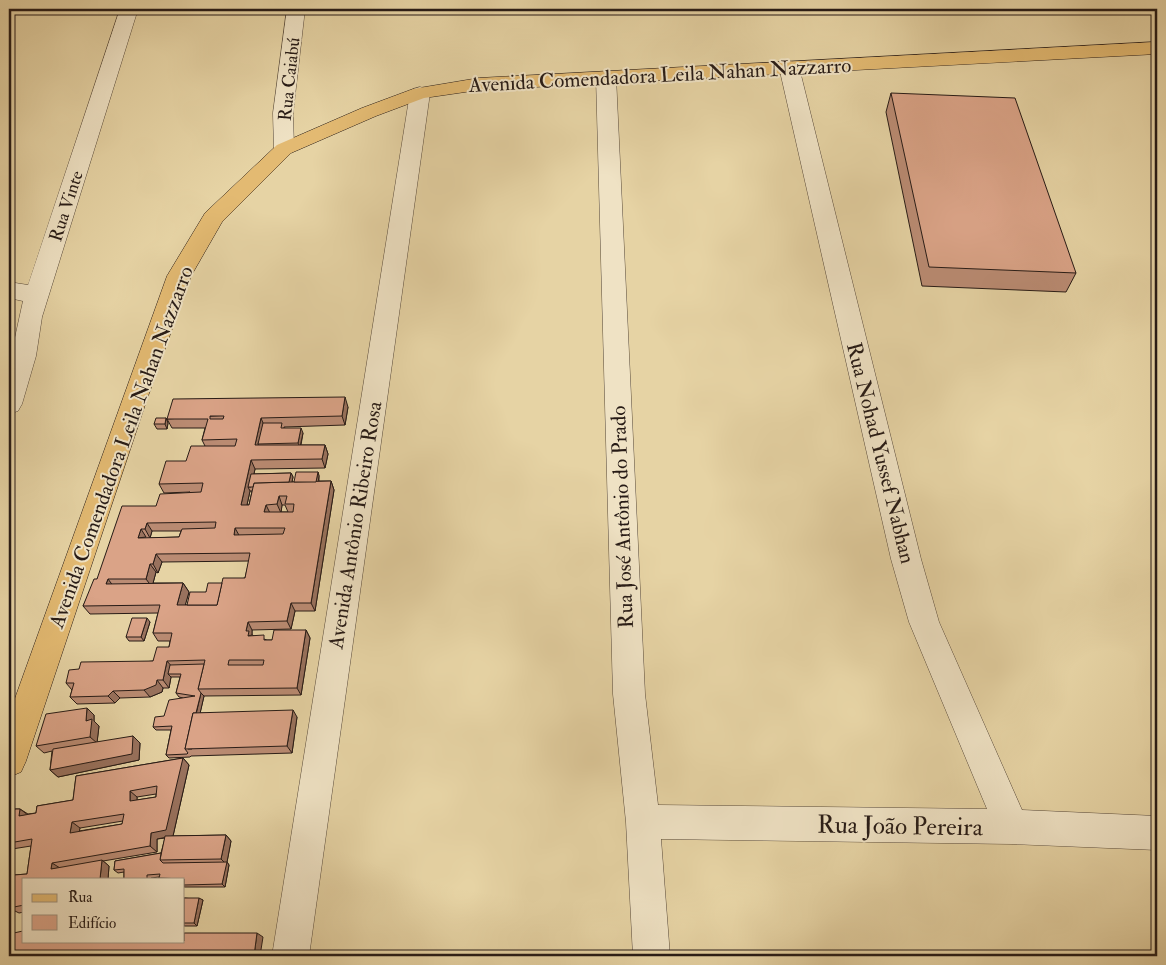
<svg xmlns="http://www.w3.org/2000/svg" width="1166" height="965" font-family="'IM FELL Double Pica',serif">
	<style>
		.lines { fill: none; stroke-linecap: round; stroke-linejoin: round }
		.minor-casing { stroke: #57493a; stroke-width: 1 }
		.major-casing { stroke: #271b16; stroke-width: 1 }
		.minor { fill: #efe2c4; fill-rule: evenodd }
		.major { fill: #e3ba72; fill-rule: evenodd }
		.wall { fill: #bb8c74; stroke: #271b16; fill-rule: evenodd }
		.shaded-wall { fill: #99725e; stroke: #271b16 }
		.building { fill: #daa387; stroke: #271b16; fill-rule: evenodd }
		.labels { text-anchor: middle; stroke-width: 4; stroke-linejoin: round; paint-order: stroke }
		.far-street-label { font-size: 18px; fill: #271b16; stroke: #efe2c4 }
		.street-label { font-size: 21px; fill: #271b16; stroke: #efe2c4 }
		.near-street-label { font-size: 25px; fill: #271b16; stroke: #efe2c4 }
	</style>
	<rect width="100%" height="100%" fill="#e6d3a4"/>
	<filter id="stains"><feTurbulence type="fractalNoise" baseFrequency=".004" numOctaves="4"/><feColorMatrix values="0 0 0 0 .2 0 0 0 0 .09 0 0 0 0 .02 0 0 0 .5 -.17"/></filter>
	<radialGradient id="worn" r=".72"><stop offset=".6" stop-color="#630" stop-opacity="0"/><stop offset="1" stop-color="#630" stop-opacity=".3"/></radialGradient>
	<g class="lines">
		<defs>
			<g id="minor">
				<polygon points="120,9 138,9 42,317 36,356 22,404 18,411 9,414 9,365 23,301 9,298 9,282 28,285"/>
				<polygon points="287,9 305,9 293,113 294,149 291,153 284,155 277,153 274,149 273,113"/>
				<polygon points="789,61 796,63 799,67 921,559 939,622 1022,810 1157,816 1157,850 1012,844 661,839 670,956 633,956 626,822 613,694 596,77 599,73 613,73 616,77 645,694 658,805 987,809 909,622 891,559 779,67 782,63"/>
				<polygon points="420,87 427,89 430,93 309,956 272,956 410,93 413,89"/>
			</g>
			<polygon id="major" points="1157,42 1157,54 479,90 424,98 376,116 291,153 222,222 191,276 147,399 26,761 21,772 9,777 9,715 167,276 205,213 277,145 362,108 413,89 479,78"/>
		</defs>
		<use href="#minor" class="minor-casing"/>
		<use href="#major" class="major-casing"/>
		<use href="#minor" class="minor"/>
		<use href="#major" class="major"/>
	</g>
	<g class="wall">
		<polygon points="891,93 1076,273 1066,292 922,286 886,112"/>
		<path d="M348,407L345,425L284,427V428L303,433L301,445H325L328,454L325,468L255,469L254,474L291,473L293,477L292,482H294L318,472L319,476V481H331L334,490L315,611H295L291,629L252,630V635L267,640H272L306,630L310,638L301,695L204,696L200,713L297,717L292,753L191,756L190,757L169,758L166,755L171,730H156L153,727L183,698L179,697L176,693L180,677H171L169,688H163L162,692L150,697L120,698L115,703L77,704L70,697L72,690L66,683L79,669L153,661L169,647L170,641H158L153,633L158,613L90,614L83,606L97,579L156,506L190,492L164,493L159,484L205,446L202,440L205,428H172L167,419ZM250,491H252L249,505H247ZM282,505H285L288,512H281ZM152,531H181L179,537L150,538ZM249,561L245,578L222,583L206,592L187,605H185L189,592L183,583H153L156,572L158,573L162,562Z"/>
		<polygon points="166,418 168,423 167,429 157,429 154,424"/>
		<polygon points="150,622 144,641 129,641 126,637"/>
		<polygon points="94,715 94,721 99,726 97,742 140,743 139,760 58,777 50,770 52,751 44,753 36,746"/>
		<path d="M183,758L189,765L173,836L226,835L231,841L227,862L229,865L225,887H184V879H160L159,878V877L151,878V879H124V872L118,873L114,870L115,861L161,853L165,838L157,839V852L103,861L109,866L108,879H24V912L19,913L9,908L14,875L27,874L31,846L12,849L9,848V827L15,809H20L28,814L36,813L37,806L73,800L76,776ZM156,794V797L137,800V797ZM123,821L122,824L79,831L80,828Z"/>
		<polygon points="184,898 203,900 197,926 184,926"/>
	</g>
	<g class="shaded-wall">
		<polygon points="345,397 348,407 345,425 342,416"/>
		<polygon points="166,418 168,423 167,429 165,424"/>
		<polygon points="261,418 265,428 258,444 260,448 255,445"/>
		<polygon points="301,428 303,433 300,447 298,443"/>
		<polygon points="325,445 328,454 325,468 322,459"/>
		<polygon points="251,460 255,469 251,487 248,487 250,491 245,514 241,505"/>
		<polygon points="318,472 319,476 317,490 315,486"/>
		<polygon points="291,473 293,477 290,491 288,486"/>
		<polygon points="331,481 334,490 315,611 311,603"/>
		<polygon points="279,496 282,505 281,513 277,504"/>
		<polygon points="266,505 270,513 264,512"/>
		<polygon points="147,523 152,531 150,538 145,529"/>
		<polygon points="235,528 240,537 234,535"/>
		<polygon points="141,529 146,537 138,538"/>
		<polygon points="156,554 162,562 158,573 153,564"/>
		<polygon points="150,564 156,572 152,587 146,579"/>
		<polygon points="108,579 114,587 106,584"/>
		<polygon points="183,583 189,592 183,613 177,605"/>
		<polygon points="291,603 295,611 291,629 287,621"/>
		<polygon points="147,618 150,622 144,641 141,637"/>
		<polygon points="248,622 252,630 252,635 248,636 246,631"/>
		<polygon points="306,630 310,638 301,695 297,688"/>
		<polygon points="167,661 173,668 168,674 171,677 169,688 163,680"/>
		<polygon points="157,680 163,688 162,692 150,697 144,690"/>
		<polygon points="113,691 120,698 115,703 108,696"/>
		<polygon points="201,693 204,696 192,749 188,749"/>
		<polygon points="87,708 94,715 94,721 99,726 97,743 90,737 86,721"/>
		<polygon points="293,710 297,717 292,753 287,746"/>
		<polygon points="133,736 140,743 139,760 58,777 50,770"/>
		<polygon points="183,758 189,765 173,836 157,839 157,852 150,846 151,833"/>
		<polygon points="130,791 137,797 137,807 130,801"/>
		<polygon points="20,809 28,815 19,816"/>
		<polygon points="72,822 80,828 78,838 70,833"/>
		<polygon points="226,835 231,841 227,862 229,865 225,887 222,884 226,864 221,859"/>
		<polygon points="102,860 109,866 108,879 100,879"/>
		<polygon points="52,863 60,868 51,869"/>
		<polygon points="199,898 203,900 197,926 194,923"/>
		<polygon points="257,933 263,937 260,956 254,956"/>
		<polygon points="18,952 27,956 9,956 9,954"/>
	</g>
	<g class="building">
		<polygon points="891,93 1015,98 1076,273 929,267"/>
		<path d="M345,397L342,416L261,418L255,445H325L322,459L251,460L241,505H249L254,483L331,481L311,603H291L287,621L248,622L246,631H249L248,636L264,635V640H272L274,630H306L297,688L198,689L205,660L167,661L163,680H157L156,685L144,690L113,691L108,696L70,697L74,683H66L69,670L79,669L81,662L153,661L157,647H169L172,633H153L160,605L83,606L94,579H97L122,506H156L160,494L201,492L203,483L159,484L166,461H186L191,446H235L237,439L202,440L208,419H167L173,399ZM210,416H224L223,419H210ZM279,496H287L285,504H294L293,512H264L266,505L277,504ZM216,522L215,528L182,529L179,537L138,538L141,529H145L147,523ZM235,528H285L283,534L234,535ZM250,553L245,578H223L217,605H177L183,583L106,584L108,579H146L150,564H153L156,554ZM229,660H264L263,665H228Z"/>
		<polygon points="156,418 166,418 165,424 154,424"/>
		<polygon points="263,423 282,423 281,428 301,428 298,443 258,444"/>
		<polygon points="296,472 318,472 316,482 294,482"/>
		<polygon points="291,473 289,482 254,483 253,487 248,487 251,474"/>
		<polygon points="208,583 222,583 217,605 187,605 190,592 206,592"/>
		<polygon points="132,618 147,618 141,637 126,637"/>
		<polygon points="204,664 198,689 201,693 196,713 193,713 185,749 188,753 187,754 166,755 172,726 153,727 155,717 164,716 169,700 195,696 176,693 181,674 168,674 170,665"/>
		<polygon points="87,708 86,721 92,719 90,737 36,746 46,714"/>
		<polygon points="293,710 287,746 185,749 193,713"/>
		<polygon points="133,736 132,754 50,770 53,749"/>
		<path d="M183,758L166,830L151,833L150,846L52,863L51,869L102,860L100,879H24V905L9,908L14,875L27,874L32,839L9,843V827L15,809H20L19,816L36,813L37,806L73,800L76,776ZM157,786L156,797L130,801V791ZM124,814L122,824L70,833L72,822Z"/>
		<polygon points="226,835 221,859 160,860 165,836"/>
		<polygon points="161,853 160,860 163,863 227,862 222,884 184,885 184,879 159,878 160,874 147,875 147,879 124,879 124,869 114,870 115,861"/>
		<polygon points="184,898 199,898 194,923 184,923"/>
		<polygon points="24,928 24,941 184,941 184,933 257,933 254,956 17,956 18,952 9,954 9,934 23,931"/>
	</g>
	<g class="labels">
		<g class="far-street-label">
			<text transform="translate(289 79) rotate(-84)" y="6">Rua Caiabú</text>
			<text transform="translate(66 206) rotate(-72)" y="6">Rua Vinte</text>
		</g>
		<g class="street-label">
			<text transform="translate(660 75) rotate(-3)" y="7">Avenida Comendadora Leila Nahan Nazzarro</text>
			<text transform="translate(121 447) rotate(-70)" y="7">Avenida Comendadora Leila Nahan Nazzarro</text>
			<text transform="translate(881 453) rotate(76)" y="7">Rua Nohad Yussef Nabhan</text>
			<text transform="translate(622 517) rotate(-92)" y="7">Rua José Antônio do Prado</text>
			<text transform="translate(355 525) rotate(-81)" y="7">Avenida Antônio Ribeiro Rosa</text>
		</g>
		<g class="near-street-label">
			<text transform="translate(900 825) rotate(1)" y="9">Rua João Pereira</text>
		</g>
	</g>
	<rect width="1166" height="965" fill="none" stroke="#e6d3a4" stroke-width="30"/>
	<rect x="10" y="10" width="1146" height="945" fill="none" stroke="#271b16" stroke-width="2.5"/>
	<rect x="15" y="15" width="1136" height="935" fill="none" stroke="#271b16"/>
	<rect x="22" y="878" width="162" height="65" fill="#efe2c4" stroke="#9f927e"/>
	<rect x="32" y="894" width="25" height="8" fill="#e3ba72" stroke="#9f927e"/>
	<text x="68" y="902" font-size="15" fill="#271b16">Rua</text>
	<rect x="32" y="915" width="25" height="15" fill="#daa387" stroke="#9f927e"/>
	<text x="68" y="928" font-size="15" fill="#271b16">Edifício</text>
	<rect width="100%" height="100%" filter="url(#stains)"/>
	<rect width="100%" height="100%" fill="url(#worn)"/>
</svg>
